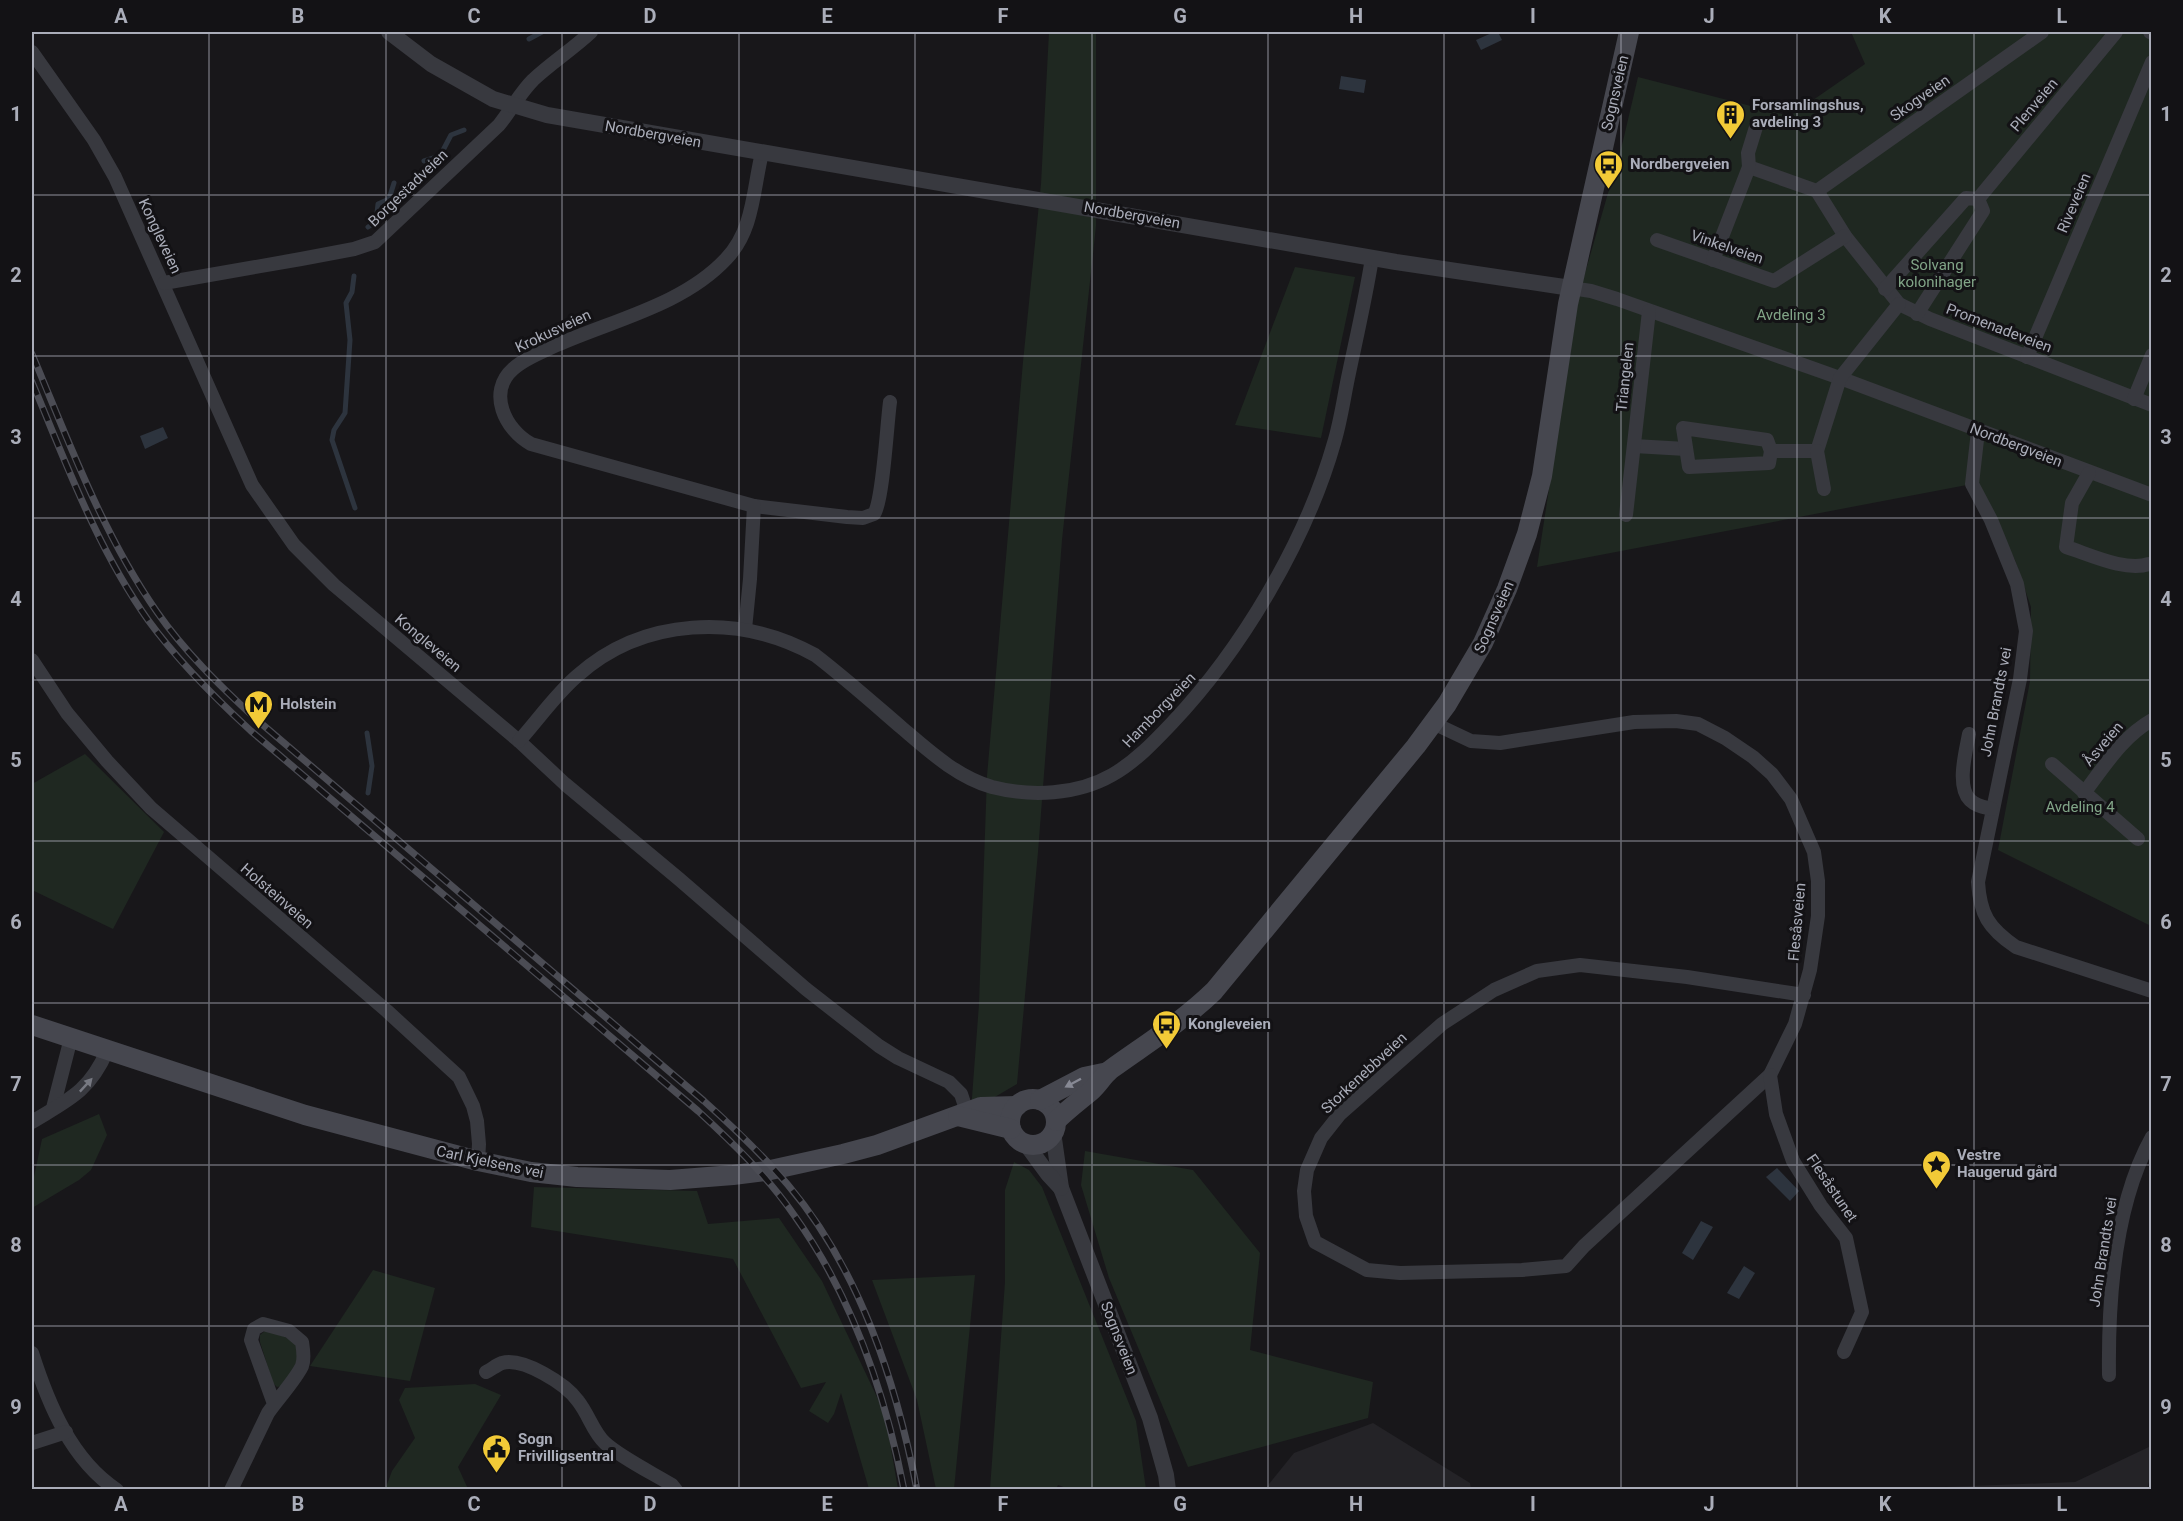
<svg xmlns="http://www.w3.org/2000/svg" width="2183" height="1521" font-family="Roboto,sans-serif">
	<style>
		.built { fill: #242327 }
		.green { fill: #1f2821 }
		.water { fill: #2d343e }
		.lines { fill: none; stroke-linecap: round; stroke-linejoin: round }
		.stream { stroke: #2d343e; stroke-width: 5 }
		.minor { stroke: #38393f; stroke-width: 14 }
		.tertiary { stroke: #38393f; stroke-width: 16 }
		.secondary { stroke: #46474f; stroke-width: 20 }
		.rail-casing { stroke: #4b4c54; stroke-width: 7 }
		.rail { stroke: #131215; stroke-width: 4.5; stroke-dasharray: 14; stroke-linecap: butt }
		.oneway { fill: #878994 }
		.oneway2 { fill: #777982 }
		.grid { fill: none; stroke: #aaadb9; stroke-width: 1.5; stroke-opacity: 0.55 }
		.labels { text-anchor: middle; stroke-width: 6; stroke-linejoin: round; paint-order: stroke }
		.street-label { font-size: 15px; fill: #aaadb9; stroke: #131215 }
		.poi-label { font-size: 15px; font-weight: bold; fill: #aaadb9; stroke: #131215; text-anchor: start }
		.park-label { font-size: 15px; fill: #81a487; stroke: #131215 }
		.neatline { fill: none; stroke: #aaadb9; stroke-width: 2 }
		.grid-label { font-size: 20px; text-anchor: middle; font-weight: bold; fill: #aaadb9 }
	</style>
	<rect width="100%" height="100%" fill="#18171a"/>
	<g class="built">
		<polygon points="1373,1423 1470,1483 1471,1489 1265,1489 1294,1453"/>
		<polygon points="2151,1446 2151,1475 2147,1489 1869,1490 2075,1482"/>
	</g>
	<g class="green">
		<polygon points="1049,32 1096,32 1096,226 1062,540 1038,852 1017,1084 971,1111 979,1004 987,776 1023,362 1041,184"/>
		<polygon points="1851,32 2151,32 2151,926 1998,850 2030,681 2031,607 2015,560 1994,518 1972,484 1537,567 1579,294 1623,141 1638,77 1790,116 1865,64"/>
		<polygon points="1295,267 1355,277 1321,438 1235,425"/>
		<polygon points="85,754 164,832 113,929 32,890 32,784"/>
		<polygon points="99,1114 107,1135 91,1170 79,1180 32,1208 32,1186 42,1139"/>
		<polygon points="1085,1151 1193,1170 1260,1253 1250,1350 1373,1382 1368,1418 1188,1467 1109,1278 1081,1185"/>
		<polygon points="1014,1162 1029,1170 1042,1187 1136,1421 1146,1489 1069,1489 1058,1485 1056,1489 990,1489 1005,1282 1005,1190"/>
		<polygon points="534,1187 697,1191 708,1224 779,1218 822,1281 885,1414 898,1489 869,1489 841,1393 834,1414 828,1423 809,1411 826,1382 801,1388 733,1259 531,1227"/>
		<polygon points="373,1270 435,1288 410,1381 310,1366"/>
		<polygon points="975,1275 954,1489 936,1489 917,1400 872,1280"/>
		<path d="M265,1331C272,1331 277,1333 283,1336C312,1348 294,1368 282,1386L277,1387L273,1383L260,1342V1335Z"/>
		<polygon points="475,1384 501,1395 458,1467 468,1489 419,1490 386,1487 392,1471 415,1438 399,1400 405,1388"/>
	</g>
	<g class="water">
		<polygon points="1494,32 1498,32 1502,40 1481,50 1476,40"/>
		<polygon points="1341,76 1366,80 1364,93 1339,89"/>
		<polygon points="163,427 168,438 145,449 140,436"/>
		<polygon points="1777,1168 1799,1191 1790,1201 1766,1177"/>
		<polygon points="1701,1221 1713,1227 1693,1260 1682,1253"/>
		<polygon points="1744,1266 1755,1273 1739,1299 1727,1293"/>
	</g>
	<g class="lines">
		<g class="stream">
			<polyline points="529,39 542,32"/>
			<polyline points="424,161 440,156 451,135 464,130"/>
			<polyline points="368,227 376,222 378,204 389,199 394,183"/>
			<polyline points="354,276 352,292 346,303 350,340 345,413 334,430 332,440 355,508"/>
			<polyline points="367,733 372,766 368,793"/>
		</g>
		<g class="minor">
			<polyline points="2150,32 2152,33"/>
			<polyline points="32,52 94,140 115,177 252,485 294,545 334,585 519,741 565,784 679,879 806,989 879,1046 898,1058 949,1082 961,1094 969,1118"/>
			<polyline points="1749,167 1817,191 1845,236 1899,304 1930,319 2152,405"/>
			<polyline points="1817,191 2042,32"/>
			<polyline points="1657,240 1774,281 1845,236"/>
			<polyline points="1713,260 1749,167 1748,153 1756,127"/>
			<path d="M164,283L301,259L354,249L375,242L499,125C511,110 520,93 533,80C551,63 573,49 591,32"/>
			<polyline points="1571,288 1591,291 1617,299 1840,378 2152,495"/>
			<polyline points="1885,289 1966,198 1978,199 2116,32"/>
			<polyline points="1917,314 1983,211 1978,199"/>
			<polyline points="2027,357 2152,62"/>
			<polyline points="2134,399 2152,355"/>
			<path d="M1978,431L1972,484L1991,520L2017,584L2026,631L2020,679L1978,882C1980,914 1988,928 2016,947L2152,991"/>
			<polyline points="1634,446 1686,449"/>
			<polyline points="1771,451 1769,463 1689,467 1683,428 1767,440 1771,451 1817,451 1840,378 1899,304"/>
			<polyline points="1817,451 1824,489"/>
			<path d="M2089,473L2072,503L2066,547C2089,554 2125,572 2149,564"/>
			<path d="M754,506L847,517L863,518L874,514C883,501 887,423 890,402"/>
			<polyline points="1626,515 1649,311"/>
			<path d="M745,629L750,579L754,506L531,444C505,430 487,392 513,369C525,358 542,352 557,345C613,320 683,305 726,259C754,230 753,189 762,153"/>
			<polyline points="32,660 67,713 107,761 151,808 387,1011 459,1077 473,1106 477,1121 479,1144 478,1161"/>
			<polyline points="1433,723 1471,741 1500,743 1634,722 1676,721 1698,724 1725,738 1753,757 1772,774 1791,799 1814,852 1818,881 1818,916 1810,970 1795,1024 1770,1075 1584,1246 1566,1266 1522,1270 1400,1273 1367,1270 1315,1242 1306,1216 1304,1191 1307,1170 1321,1138 1340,1114 1442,1024 1494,990 1537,971 1580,965 1687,977 1804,995"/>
			<path d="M1969,734C1966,751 1956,786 1970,800C1976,806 1984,807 1992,809"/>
			<path d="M519,741C538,720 555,695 577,676C643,617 739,613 815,655C845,678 873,703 902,728C929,751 957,777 992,787C1031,797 1077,795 1112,775C1135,762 1154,742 1172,723C1242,649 1306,541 1334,443C1341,420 1344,396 1349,373C1357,335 1366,296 1372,258"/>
			<polyline points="2052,764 2138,839"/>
			<path d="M2084,793C2104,767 2122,737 2152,720"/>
			<polyline points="1770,1075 1776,1114 1793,1161 1821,1206 1846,1238 1862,1312 1844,1352"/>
			<polyline points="53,1108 71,1038"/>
			<path d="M32,1122C68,1100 89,1092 107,1051"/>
			<path d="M32,1353C48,1403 71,1460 117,1490"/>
			<path d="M486,1372C491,1370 496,1365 502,1363C523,1357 566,1384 578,1401C589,1415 593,1432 605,1443C620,1457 654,1474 672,1485L676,1490"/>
			<path d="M2109,1375C2108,1300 2115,1203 2152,1137"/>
			<polyline points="32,1443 66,1432"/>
			<path d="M231,1490L268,1413C277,1400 296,1379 302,1366C305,1358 303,1349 302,1342L289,1331L263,1324L254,1329L251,1340L274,1404"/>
		</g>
		<g class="tertiary">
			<polyline points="389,32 431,64 493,99 547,115 1396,262 1571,288"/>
			<polyline points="1053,1132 1061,1188 1150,1418 1166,1475 1168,1490"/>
			<polyline points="1026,1144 1048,1174 1061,1188"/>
		</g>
		<g class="secondary">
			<polyline points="32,1025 305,1115 478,1161 531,1172 577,1177 670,1180 733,1175 766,1171 843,1154 877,1145 981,1107 1017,1106"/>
			<circle cx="1033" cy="1122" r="23"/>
			<polyline points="1040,1100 1084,1077 1108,1072"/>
			<polyline points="958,1116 1011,1129"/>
			<path d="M1056,1121C1067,1110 1079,1101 1091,1091C1098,1085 1103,1076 1110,1070C1146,1044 1182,1022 1214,991L1416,746L1447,704L1483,643L1507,589L1527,534L1542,476L1568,304L1629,32"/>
		</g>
		<defs>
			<g id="rail">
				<path d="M32,354C69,442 102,533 157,612C185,652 220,686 256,719L704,1101C734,1128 762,1154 788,1185C860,1270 896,1382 917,1490"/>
				<path d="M32,382C66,463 97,548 148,620C178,661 214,697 251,731L698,1111C733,1143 767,1176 794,1215C852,1296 885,1392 904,1490"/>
			</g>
		</defs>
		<use href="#rail" class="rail-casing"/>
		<use href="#rail" class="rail"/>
	</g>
	<defs><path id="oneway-solid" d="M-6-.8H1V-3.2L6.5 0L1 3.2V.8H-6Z" transform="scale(1.5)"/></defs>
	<use class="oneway" href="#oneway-solid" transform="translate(1073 1083) rotate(152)"/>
	<use class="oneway2" href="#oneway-solid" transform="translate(86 1085) rotate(-47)"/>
	<path class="grid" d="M209,32V1490M386,32V1490M562,32V1490M739,32V1490M915,32V1490M1092,32V1490M1268,32V1490M1444,32V1490M1621,32V1490M1797,32V1490M1974,32V1490M32,195H2152M32,356H2152M32,518H2152M32,680H2152M32,841H2152M32,1003H2152M32,1165H2152M32,1326H2152"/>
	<defs>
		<symbol id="building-pin" viewBox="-11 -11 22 30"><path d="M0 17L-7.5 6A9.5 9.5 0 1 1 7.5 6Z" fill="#f2ca37" stroke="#131215"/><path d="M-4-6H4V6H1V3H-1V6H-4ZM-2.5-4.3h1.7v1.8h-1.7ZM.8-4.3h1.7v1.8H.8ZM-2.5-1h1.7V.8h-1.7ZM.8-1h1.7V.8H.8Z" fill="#111"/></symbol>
		<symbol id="bus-pin" viewBox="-11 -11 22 30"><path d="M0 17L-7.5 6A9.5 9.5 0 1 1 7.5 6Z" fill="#f2ca37" stroke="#131215"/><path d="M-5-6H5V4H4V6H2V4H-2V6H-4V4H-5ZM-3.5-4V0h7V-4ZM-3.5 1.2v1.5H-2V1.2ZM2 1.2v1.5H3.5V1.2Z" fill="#111"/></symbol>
		<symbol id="metro-pin" viewBox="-11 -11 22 30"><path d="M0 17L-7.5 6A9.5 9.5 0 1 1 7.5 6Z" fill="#f2ca37" stroke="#131215"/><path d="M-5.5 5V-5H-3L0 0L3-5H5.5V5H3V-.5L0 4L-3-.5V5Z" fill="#111"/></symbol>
		<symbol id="sight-pin" viewBox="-11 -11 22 30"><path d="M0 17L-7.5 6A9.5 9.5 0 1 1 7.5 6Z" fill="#f2ca37" stroke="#131215"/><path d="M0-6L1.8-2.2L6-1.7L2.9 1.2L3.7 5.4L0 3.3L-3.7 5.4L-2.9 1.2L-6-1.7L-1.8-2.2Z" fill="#111"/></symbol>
		<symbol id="civic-pin" viewBox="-11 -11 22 30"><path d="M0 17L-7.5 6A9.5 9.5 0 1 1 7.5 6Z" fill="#f2ca37" stroke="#131215"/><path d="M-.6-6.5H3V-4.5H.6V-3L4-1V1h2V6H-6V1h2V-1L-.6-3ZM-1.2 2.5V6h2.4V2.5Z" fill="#111"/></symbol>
	</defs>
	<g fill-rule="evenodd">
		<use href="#building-pin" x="1714" y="98" width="33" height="45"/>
		<use href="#bus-pin" x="1592" y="148" width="33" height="45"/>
		<use href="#metro-pin" x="242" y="688" width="33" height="45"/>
		<use href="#bus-pin" x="1150" y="1008" width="33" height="45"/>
		<use href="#sight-pin" x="1920" y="1148" width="33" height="45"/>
		<use href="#civic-pin" x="480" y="1432" width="33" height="45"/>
	</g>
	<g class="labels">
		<g class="street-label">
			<text transform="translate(1615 93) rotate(-77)" y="5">Sognsveien</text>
			<text transform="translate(1920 98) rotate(-35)" y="5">Skogveien</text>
			<text transform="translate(2034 105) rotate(-50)" y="5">Plenveien</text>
			<text transform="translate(653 134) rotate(10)" y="5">Nordbergveien</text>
			<text transform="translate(408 188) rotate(-44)" y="5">Borgestadveien</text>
			<text transform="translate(2074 203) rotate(-67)" y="5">Riveveien</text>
			<text transform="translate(1132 215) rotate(10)" y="5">Nordbergveien</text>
			<text transform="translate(160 236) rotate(65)" y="5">Kongleveien</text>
			<text transform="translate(1727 247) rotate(19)" y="5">Vinkelveien</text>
			<text transform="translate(1999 328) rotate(21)" y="5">Promenadeveien</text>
			<text transform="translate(553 331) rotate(-25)" y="5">Krokusveien</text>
			<text transform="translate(1625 377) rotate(-84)" y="5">Triangelen</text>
			<text transform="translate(2016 445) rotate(21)" y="5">Nordbergveien</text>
			<text transform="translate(1494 617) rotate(-66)" y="5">Sognsveien</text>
			<text transform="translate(428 643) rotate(40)" y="5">Kongleveien</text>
			<text transform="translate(1996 702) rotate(-79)" y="5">John Brandts vei</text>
			<text transform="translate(1159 710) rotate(-46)" y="5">Hamborgveien</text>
			<text transform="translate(2103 744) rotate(-50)" y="5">Åsveien</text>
			<text transform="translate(277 896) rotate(41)" y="5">Holsteinveien</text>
			<text transform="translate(1797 922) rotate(-85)" y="5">Flesåsveien</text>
			<text transform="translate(1364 1073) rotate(-43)" y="5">Storkenebbveien</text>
			<text transform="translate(490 1162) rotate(12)" y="5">Carl Kjelsens vei</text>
			<text transform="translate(1832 1188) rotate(56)" y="5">Flesåstunet</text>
			<text transform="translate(2103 1252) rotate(-81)" y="5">John Brandts vei</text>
			<text transform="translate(1119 1338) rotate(69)" y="5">Sognsveien</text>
		</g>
		<g class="poi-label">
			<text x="1752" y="110">Forsamlingshus,<tspan x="1752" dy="17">avdeling 3</tspan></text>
			<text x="1630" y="169">Nordbergveien</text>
			<text x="280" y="709">Holstein</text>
			<text x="1188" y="1029">Kongleveien</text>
			<text x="1957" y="1160">Vestre<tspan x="1957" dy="17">Haugerud gård</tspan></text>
			<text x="518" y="1444">Sogn<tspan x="518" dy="17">Frivilligsentral</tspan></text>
		</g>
		<g class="park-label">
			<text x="1937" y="270">Solvang<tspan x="1937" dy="17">kolonihager</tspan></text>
			<text x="1791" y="320">Avdeling 3</text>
			<text x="2080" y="812">Avdeling 4</text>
		</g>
	</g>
	<rect width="2183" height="1521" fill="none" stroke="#131215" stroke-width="66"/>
	<rect x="33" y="33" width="2117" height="1455" class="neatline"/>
	<g class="grid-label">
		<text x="121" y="23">A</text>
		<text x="298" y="23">B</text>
		<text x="474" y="23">C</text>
		<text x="650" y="23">D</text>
		<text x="827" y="23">E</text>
		<text x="1003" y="23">F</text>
		<text x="1180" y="23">G</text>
		<text x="1356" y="23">H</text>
		<text x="1533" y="23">I</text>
		<text x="1709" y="23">J</text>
		<text x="1885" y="23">K</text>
		<text x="2062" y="23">L</text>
		<text x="16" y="121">1</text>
		<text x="2166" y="121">1</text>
		<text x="16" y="282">2</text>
		<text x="2166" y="282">2</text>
		<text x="16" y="444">3</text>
		<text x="2166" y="444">3</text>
		<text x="16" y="606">4</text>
		<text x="2166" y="606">4</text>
		<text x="16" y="767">5</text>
		<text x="2166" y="767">5</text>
		<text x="16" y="929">6</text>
		<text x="2166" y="929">6</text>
		<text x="16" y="1091">7</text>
		<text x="2166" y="1091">7</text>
		<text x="16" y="1252">8</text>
		<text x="2166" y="1252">8</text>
		<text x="16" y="1414">9</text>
		<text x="2166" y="1414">9</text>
		<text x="121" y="1511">A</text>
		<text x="298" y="1511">B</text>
		<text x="474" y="1511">C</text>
		<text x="650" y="1511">D</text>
		<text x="827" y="1511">E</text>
		<text x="1003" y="1511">F</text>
		<text x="1180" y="1511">G</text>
		<text x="1356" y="1511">H</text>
		<text x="1533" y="1511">I</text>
		<text x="1709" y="1511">J</text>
		<text x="1885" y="1511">K</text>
		<text x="2062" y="1511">L</text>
	</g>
</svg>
